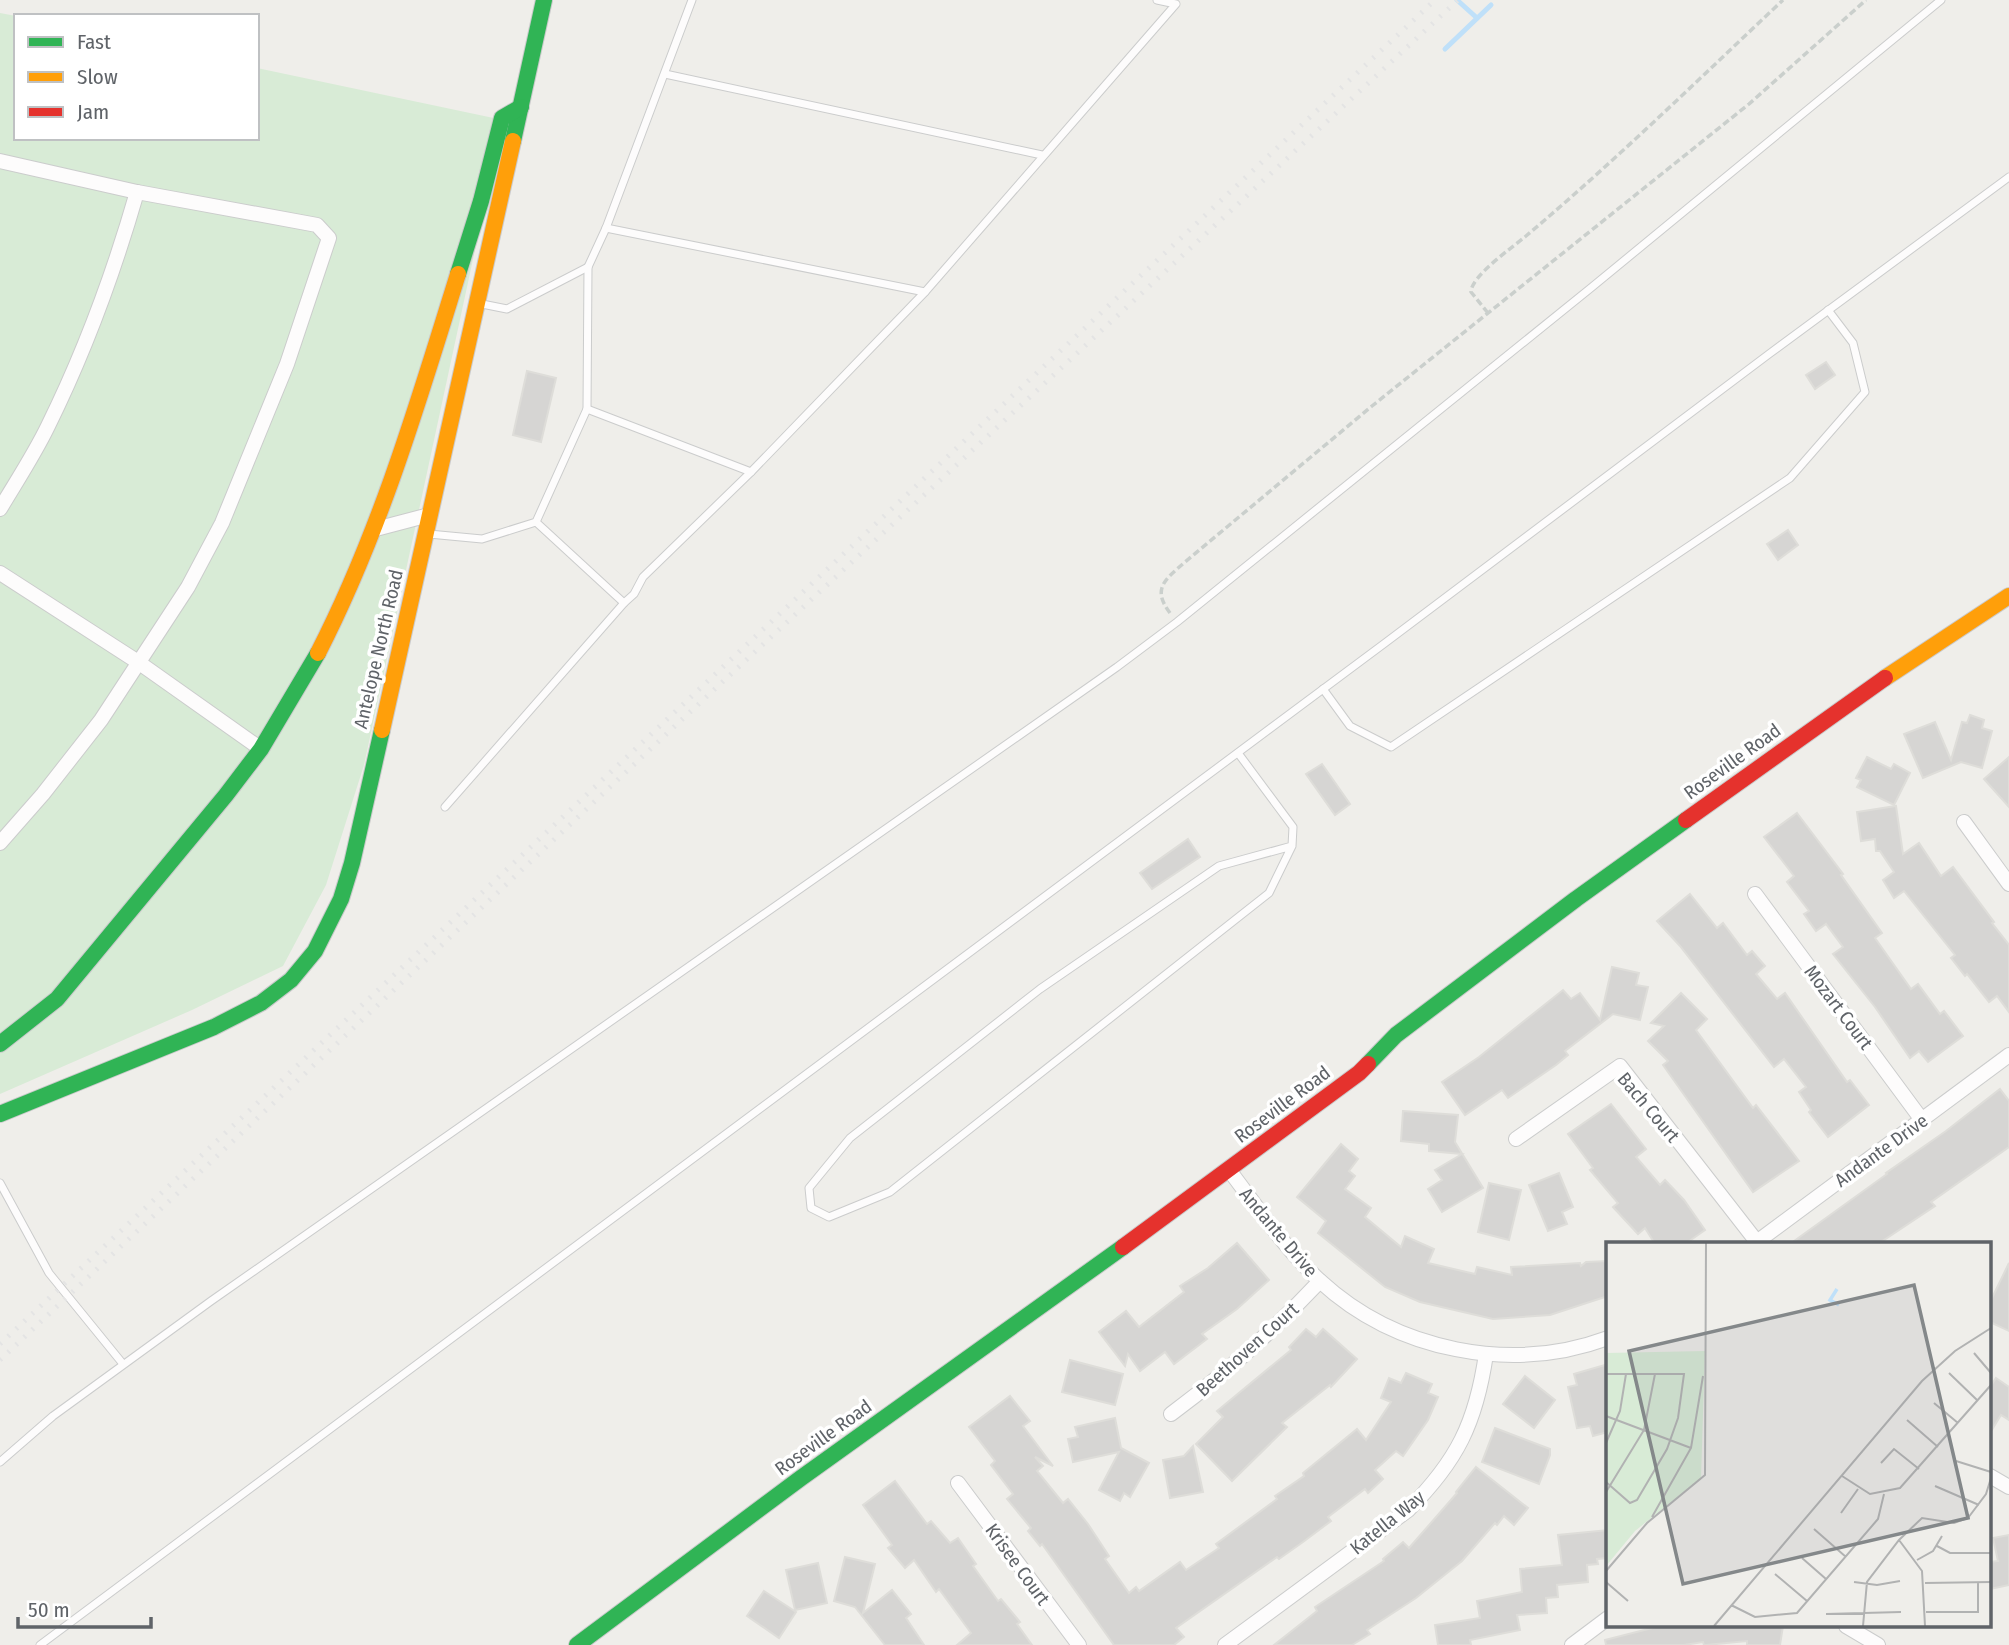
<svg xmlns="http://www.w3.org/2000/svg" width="2009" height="1645" font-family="'Fira Sans Condensed',sans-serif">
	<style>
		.green { fill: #d8ebd6 }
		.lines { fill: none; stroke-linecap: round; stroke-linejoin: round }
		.stream { stroke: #bfe0f9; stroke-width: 5 }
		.building { fill: #d6d5d3; stroke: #deddd9; stroke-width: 2 }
		.lane-casing { stroke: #cbcccc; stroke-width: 9 }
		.street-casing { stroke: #cbcccc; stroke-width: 16 }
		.fast-casing { stroke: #cacacb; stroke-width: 18 }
		.slow-casing { stroke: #cacacb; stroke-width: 18 }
		.jam-casing { stroke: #cacacb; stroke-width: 18 }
		.path { stroke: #cacfcc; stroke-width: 3.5; stroke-dasharray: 7 3.5; stroke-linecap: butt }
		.lane { stroke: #fdfcfc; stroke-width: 7 }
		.street { stroke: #fdfcfc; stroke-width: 14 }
		.fast { stroke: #30b455; stroke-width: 16 }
		.slow { stroke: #ff9f0a; stroke-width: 16 }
		.jam { stroke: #e5322d; stroke-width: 16 }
		.rail { stroke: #e4e4e4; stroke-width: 5; stroke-dasharray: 2 9; stroke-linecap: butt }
		.labels { text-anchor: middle; stroke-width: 7; stroke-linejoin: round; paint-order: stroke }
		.street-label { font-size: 19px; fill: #5f6368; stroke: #fff }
		.inset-river { fill: none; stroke: #bfe0f9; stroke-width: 3.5 }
		.inset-road { fill: none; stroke: #b1b2b2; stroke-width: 2 }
		.view { fill: #84888a; fill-opacity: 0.15; stroke: #84888a; stroke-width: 3.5 }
		.inset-edge { fill: none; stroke: #5f6368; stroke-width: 3.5 }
	</style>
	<rect width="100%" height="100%" fill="#efeeea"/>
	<polygon class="green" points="0,13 16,16 16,138 257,138 257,68 503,120 364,765 326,885 283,966 192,1010 0,1094"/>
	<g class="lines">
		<g class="stream">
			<polyline points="1457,0 1477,18"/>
			<polyline points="1445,49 1491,5"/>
		</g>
	</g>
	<g class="building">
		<polygon points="1826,362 1835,375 1815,389 1806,375"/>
		<polygon points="527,371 556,378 541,442 513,435"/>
		<polygon points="1788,530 1798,545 1778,560 1767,544"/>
		<polygon points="1970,715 1984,720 1982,728 1992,731 1982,768 1961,762 1923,778 1904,734 1935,722 1951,760 1962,722 1967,723"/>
		<polygon points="1867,757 1891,769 1894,764 1910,773 1894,805 1857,787 1861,780 1856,778"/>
		<polygon points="2009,757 2009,807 1984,779"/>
		<polygon points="1322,764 1350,804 1335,815 1306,774"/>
		<polygon points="1896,806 1903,854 1919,843 1941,876 1953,867 1994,922 1992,923 2009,945 2009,1012 1997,996 1989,1002 1967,974 1965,976 1951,958 1955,955 1904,891 1894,898 1883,880 1894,872 1880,851 1876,851 1875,839 1861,841 1857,812"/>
		<polygon points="1797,813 1843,874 1841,875 1882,933 1875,938 1911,989 1918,984 1940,1014 1944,1011 1963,1036 1928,1062 1919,1051 1910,1058 1875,1007 1833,954 1843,947 1826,924 1816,931 1804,914 1809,911 1787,882 1794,876 1764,837"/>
		<polygon points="1188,839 1200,857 1152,889 1140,873"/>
		<polygon points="1690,894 1717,928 1723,923 1747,955 1752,951 1765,966 1756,974 1777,999 1785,993 1847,1082 1850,1080 1869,1105 1828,1137 1809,1112 1811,1110 1799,1092 1806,1087 1784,1059 1774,1067 1680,946 1657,921"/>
		<polygon points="1612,967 1639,973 1636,985 1648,987 1640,1020 1613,1014 1565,1051 1568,1055 1556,1065 1508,1098 1502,1090 1465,1115 1442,1082 1479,1057 1563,990 1571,999 1580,993 1600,1020"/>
		<polygon points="1681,993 1707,1019 1696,1030 1753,1108 1756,1105 1799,1161 1753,1192 1663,1065 1668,1061 1648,1041 1664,1026 1651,1023"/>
		<polygon points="2000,1089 2009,1101 2009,1147 1931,1202 1935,1206 1878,1244 1790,1244 1887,1174 1886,1173 1946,1131"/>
		<polygon points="1611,1104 1646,1149 1636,1157 1660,1185 1665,1180 1684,1200 1705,1230 1685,1244 1655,1244 1645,1228 1638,1234 1613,1207 1618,1203 1590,1170 1593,1168 1568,1134"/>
		<polygon points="1403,1111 1458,1115 1455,1142 1483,1188 1442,1212 1428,1189 1442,1180 1435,1170 1462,1154 1429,1151 1429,1144 1401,1141"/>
		<polygon points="1341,1144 1358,1159 1349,1171 1355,1176 1345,1189 1371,1208 1365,1217 1401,1247 1405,1236 1434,1249 1428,1263 1475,1274 1477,1267 1512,1275 1511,1267 1580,1263 1581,1266 1586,1262 1608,1261 1608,1296 1550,1315 1493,1319 1420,1302 1385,1287 1318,1233 1326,1221 1297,1197"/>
		<polygon points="1559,1173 1573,1207 1562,1212 1567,1224 1548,1231 1529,1185"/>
		<polygon points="1489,1183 1521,1190 1509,1240 1478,1232"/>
		<polygon points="1237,1243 1269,1280 1237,1309 1202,1334 1207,1339 1174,1364 1165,1352 1140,1371 1128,1354 1125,1366 1099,1332 1126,1311 1139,1327 1184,1292 1180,1286 1208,1268"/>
		<polygon points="2009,1263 2009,1331 1990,1322 1990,1302"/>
		<polygon points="1306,1329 1316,1337 1323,1329 1357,1359 1331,1387 1330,1385 1282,1423 1287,1427 1232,1481 1196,1444 1223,1417 1217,1411 1291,1350 1289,1347"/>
		<polygon points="1070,1360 1123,1374 1115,1405 1062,1392"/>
		<polygon points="1608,1364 1608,1432 1593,1436 1590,1426 1577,1428 1568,1387 1577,1385 1574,1374"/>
		<polygon points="1406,1373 1432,1384 1428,1393 1438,1397 1428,1420 1403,1456 1396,1451 1375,1470 1383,1479 1368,1493 1365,1489 1328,1517 1331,1521 1303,1542 1279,1559 1277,1557 1176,1628 1184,1637 1174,1645 1114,1645 1042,1544 1040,1546 1028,1531 1031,1528 1007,1499 1013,1494 991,1465 995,1461 969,1427 1010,1396 1030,1421 1023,1426 1053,1466 1035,1457 1043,1466 1037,1471 1063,1503 1068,1499 1088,1524 1109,1556 1105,1559 1129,1593 1136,1587 1139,1591 1180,1562 1186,1570 1219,1548 1216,1544 1277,1499 1275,1496 1304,1476 1303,1473 1357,1429 1366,1440 1391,1402 1381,1398 1389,1378 1401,1383"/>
		<polygon points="1525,1376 1555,1400 1534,1428 1503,1404"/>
		<polygon points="1996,1378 2009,1387 2009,1420 2001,1415 1990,1433 1990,1387"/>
		<polygon points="1115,1418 1121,1448 1149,1463 1130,1497 1124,1493 1120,1501 1099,1490 1119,1452 1073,1462 1068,1439 1078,1437 1075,1427"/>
		<polygon points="1495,1428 1550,1449 1550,1455 1539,1484 1482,1462"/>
		<polygon points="1193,1446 1203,1492 1170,1498 1163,1460 1184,1456"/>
		<polygon points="1476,1467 1528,1508 1514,1525 1504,1516 1497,1525 1495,1523 1462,1561 1416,1598 1367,1630 1370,1634 1352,1645 1274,1645 1317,1611 1315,1607 1384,1561 1383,1559 1403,1542 1409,1548 1457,1493 1456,1492"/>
		<polygon points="895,1481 927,1524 931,1521 950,1543 958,1538 976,1564 973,1566 998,1601 1001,1599 1020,1622 1017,1624 1032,1645 957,1645 971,1633 939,1589 936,1592 914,1560 905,1568 888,1548 892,1545 863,1505"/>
		<polygon points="1608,1530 1608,1558 1597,1559 1598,1564 1587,1565 1588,1582 1557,1585 1558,1597 1546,1598 1547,1613 1517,1615 1520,1630 1470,1640 1471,1645 1438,1645 1435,1625 1480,1618 1477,1601 1522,1592 1520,1569 1562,1565 1558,1535"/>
		<polygon points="2009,1535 2009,1585 1990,1589 1990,1562 1998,1561 1993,1538"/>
		<polygon points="845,1557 875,1564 863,1613 892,1590 911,1614 906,1618 924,1645 885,1645 855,1607 834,1601"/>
		<polygon points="818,1563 827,1603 795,1610 786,1570"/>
		<polygon points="764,1591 796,1612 779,1638 747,1616"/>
		<polygon points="1660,1626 1783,1626 1780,1645 1747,1645 1747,1641 1706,1645 1704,1645 1703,1642 1684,1645 1606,1645 1605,1640"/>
	</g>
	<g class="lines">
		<defs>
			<g id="lane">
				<polyline points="665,74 1042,155"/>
				<polyline points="925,292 1176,4 1157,0"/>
				<polyline points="477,303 507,309 588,267"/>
				<polyline points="587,409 751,472"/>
				<polyline points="536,522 624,603 634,594 643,577 751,472 925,292 606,228"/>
				<polyline points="429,534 482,539 536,522 587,409 588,267 606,228 692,0"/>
				<polyline points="1323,689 1350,726 1391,747 1790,478 1865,392 1853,343 1828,310"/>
				<polyline points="1238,753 1293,827 1292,846 1269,893 890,1192 829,1217 811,1208 809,1188 850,1138 1040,989 1219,866 1292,846"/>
				<polyline points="445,807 624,603"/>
				<polyline points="0,1183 49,1273 123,1364"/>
				<polyline points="0,1462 53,1416 211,1301 1117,667 1177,622 1592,287 1941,0"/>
				<polyline points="40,1645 1385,643 1769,354 2009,177"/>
			</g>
			<g id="street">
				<polyline points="0,161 137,192 317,225 329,238 287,364 222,523 188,587 101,720 43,794 0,843"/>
				<path d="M0,509C16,482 34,455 48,426C85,351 114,272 137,192"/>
				<polyline points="372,530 429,515"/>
				<polyline points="0,573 138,662 261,749"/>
				<polyline points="1964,822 2009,884"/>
				<polyline points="1755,894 1922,1120"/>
				<polyline points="1516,1139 1620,1066 1757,1242"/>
				<path d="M1229,1170C1258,1208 1285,1249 1320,1281C1396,1351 1511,1374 1608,1338"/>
				<polyline points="1754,1244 2009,1055"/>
				<path d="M1171,1414C1225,1374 1274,1330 1320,1281"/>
				<polyline points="1990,1476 2009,1487"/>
				<polyline points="958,1483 1079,1645"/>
				<polyline points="1846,1626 1878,1645"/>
				<path d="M1225,1645L1408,1510C1457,1461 1476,1423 1486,1354"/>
				<polyline points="1572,1645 1608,1618"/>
			</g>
			<g id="fast">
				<polyline points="513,141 544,0"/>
				<polyline points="458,274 481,201 502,118 521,107"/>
				<polyline points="0,1044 57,999 226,795 261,749 318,653"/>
				<polyline points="1368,1064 1396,1035 1576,899 1686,820"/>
				<polyline points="0,1114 214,1027 261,1003 291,980 315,951 341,899 352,863 382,730"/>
				<polyline points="577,1645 801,1478 1123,1247"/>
			</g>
			<g id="slow">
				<path d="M318,653C380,532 418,403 458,274"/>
				<polyline points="1885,678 2009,596"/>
				<polyline points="382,730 513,141"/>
			</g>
			<g id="jam">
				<polyline points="1686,820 1885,678"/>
				<polyline points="1123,1247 1359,1073 1368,1064"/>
			</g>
		</defs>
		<use href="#lane" class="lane-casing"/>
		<use href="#street" class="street-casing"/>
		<use href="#fast" class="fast-casing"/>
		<use href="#slow" class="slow-casing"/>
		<use href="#jam" class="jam-casing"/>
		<g class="path">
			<path d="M1488,313L1471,292C1471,276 1513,247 1526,236C1615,161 1698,80 1783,0"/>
			<path d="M1170,613C1151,588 1166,579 1185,562L1372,406L1749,104L1866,0"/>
		</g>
		<use href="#lane" class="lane"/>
		<use href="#street" class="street"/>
		<use href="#fast" class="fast"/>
		<use href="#slow" class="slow"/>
		<use href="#jam" class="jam"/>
		<g class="rail">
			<polyline points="0,1344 1435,0"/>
			<polyline points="0,1360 675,726 1458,0"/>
		</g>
	</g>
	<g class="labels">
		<g class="street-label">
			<text transform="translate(378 649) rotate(-77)" y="7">Antelope North Road</text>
			<text transform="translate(1732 761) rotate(-36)" y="7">Roseville Road</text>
			<text transform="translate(1839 1007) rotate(53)" y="7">Mozart Court</text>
			<text transform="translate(1282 1104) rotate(-37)" y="7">Roseville Road</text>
			<text transform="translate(1649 1107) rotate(50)" y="7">Bach Court</text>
			<text transform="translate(1881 1150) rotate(-36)" y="7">Andante Drive</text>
			<text transform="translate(1279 1232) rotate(50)" y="7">Andante Drive</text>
			<text transform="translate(1247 1349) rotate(-42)" y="7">Beethoven Court</text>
			<text transform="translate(823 1437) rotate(-36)" y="7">Roseville Road</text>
			<text transform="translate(1387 1522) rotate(-39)" y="7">Katella Way</text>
			<text transform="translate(1018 1564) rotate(54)" y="7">Krisee Court</text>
		</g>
	</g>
	<g transform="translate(1606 1242)">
		<rect width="385" height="385" fill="#efeeea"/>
		<path d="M99,109L95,236L29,289L0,324V111Z" fill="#d8ebd6"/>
		<path class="inset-river" d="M231,47L224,58L233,63"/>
		<path class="inset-road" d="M368,111L385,131M343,131L371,158M0,132H78L72,176L61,207L31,258L24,261L0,240M328,161L352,181M0,174L85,206M301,178L332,205M385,200V229M0,201L14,169L20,132M350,219L385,230M275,221L288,207L313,227M236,234L264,252L294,246L385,143M329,244L373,263M0,250L38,188L49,132M235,271L252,247M46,275L85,206L97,134M208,287L240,315M293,298L316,329L319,384M331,304L344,311H385M196,316L220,337M311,318L327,309L336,294M0,329L41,281L99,233L100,1M169,332L201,359M0,340L22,359M248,340L271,343L294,339M319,341L385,340M125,363L149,375L191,371L272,277L278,252M320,370H372V340M220,372L295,370M108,384L316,139L349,109L385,86M257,384L261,340L293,298L316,276L348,281L362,276L380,252L385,236"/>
		<path class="view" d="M308,43L362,276L77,342L23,109Z"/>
		<rect width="385" height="385" class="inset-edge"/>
	</g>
	<rect x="14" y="14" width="245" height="126" fill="#ffffff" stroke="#bfc1c3" stroke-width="2"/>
	<rect x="28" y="37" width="35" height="10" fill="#30b455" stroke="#bfc1c3" stroke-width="2"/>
	<text x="77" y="49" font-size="21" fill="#5f6368">Fast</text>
	<rect x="28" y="72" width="35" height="10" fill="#ff9f0a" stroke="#bfc1c3" stroke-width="2"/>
	<text x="77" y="84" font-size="21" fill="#5f6368">Slow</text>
	<rect x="28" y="107" width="35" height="10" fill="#e5322d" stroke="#bfc1c3" stroke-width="2"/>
	<text x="77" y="119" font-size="21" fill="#5f6368">Jam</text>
	<path d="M18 1617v10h133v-10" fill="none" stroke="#5f6368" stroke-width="3.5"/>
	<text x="28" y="1617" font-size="21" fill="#5f6368" stroke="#ffffff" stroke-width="5" paint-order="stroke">50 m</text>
</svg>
